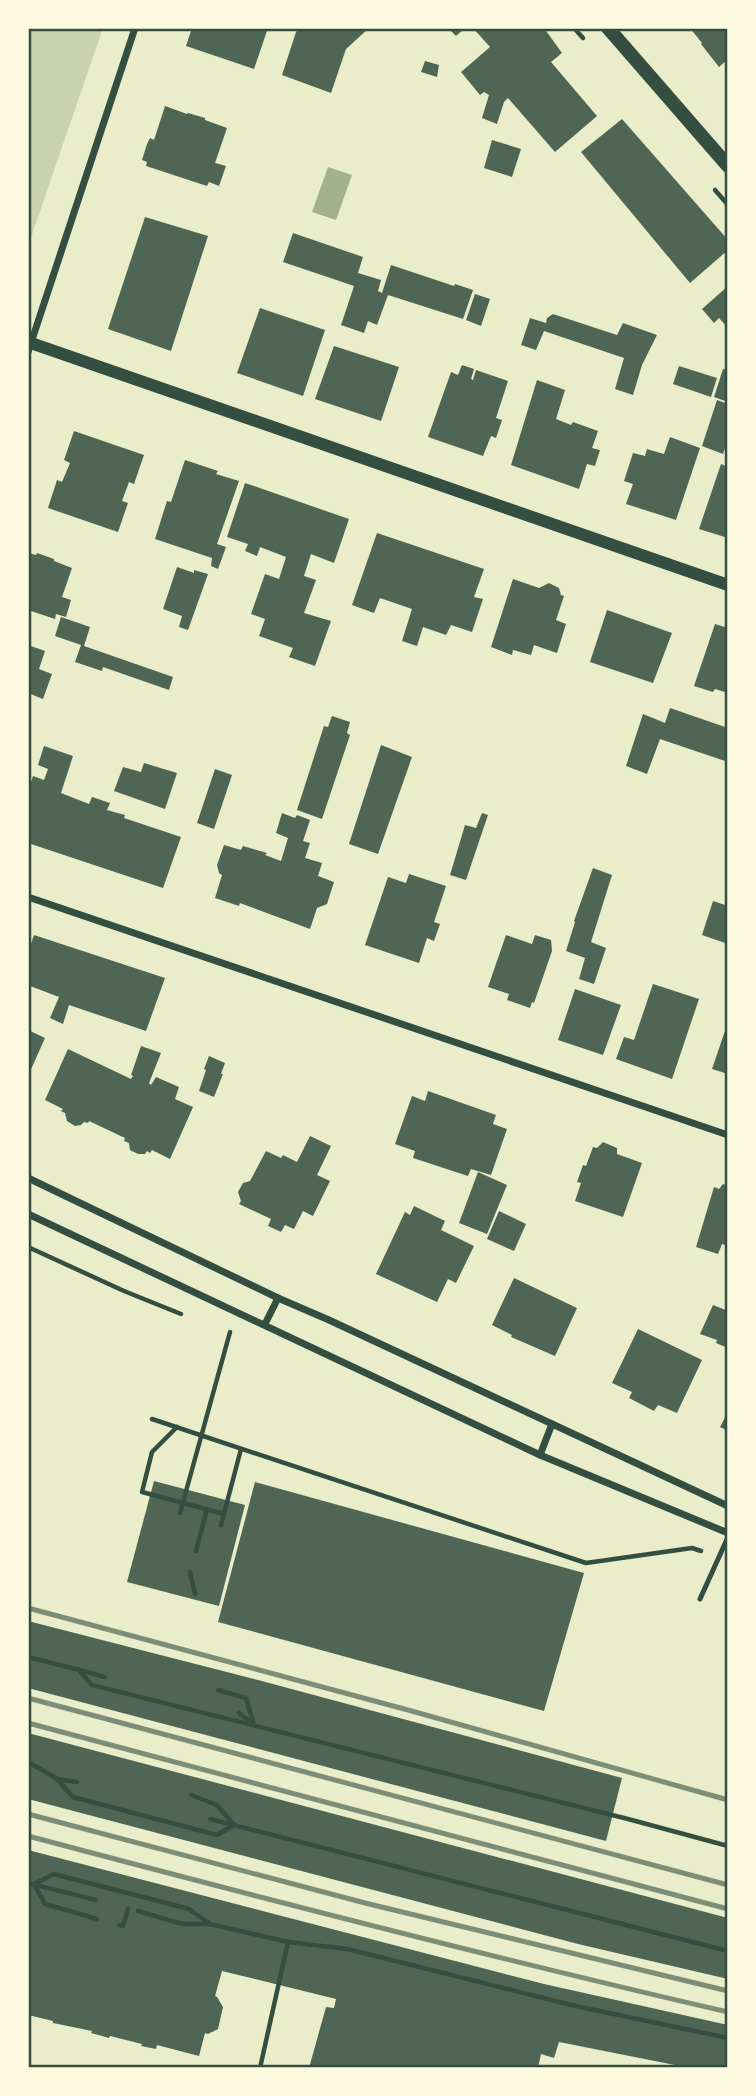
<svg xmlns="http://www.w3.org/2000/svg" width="756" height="2096" font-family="'Fira Sans',sans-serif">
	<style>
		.green { fill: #cad2ad }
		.water { fill: #a3b18a }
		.building { fill: #4f6655 }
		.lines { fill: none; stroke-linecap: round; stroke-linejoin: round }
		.path { stroke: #344e41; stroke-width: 4.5 }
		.service { stroke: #344e41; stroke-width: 5 }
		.minor { stroke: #344e41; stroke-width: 7 }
		.tertiary { stroke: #344e41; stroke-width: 12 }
		.secondary { stroke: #344e41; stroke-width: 14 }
		.rail { stroke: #7c8e77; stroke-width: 5 }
		.neatline { fill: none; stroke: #344e41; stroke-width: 2.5 }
	</style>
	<rect width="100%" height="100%" fill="#e9edc9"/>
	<polygon class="green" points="28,28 103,28 28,246"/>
	<polygon class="water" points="328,167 352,175 336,220 312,212"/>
	<g class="building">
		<polygon points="192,28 268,28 254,69 186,46"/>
		<polygon points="299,28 350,28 352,30 354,28 369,28 346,49 331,93 282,75 296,32"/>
		<polygon points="454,28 465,28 456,36 451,31"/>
		<polygon points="473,28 544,28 562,53 551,62 597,116 555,152 508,98 504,102 497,124 482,118 489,95 484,92 480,95 461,72 490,47"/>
		<polygon points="690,28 728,28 728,59 719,67 701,44 702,43"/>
		<polygon points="425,61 439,65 437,77 421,72"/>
		<polygon points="165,106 187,114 188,113 205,118 205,120 227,128 215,163 226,166 219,186 209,182 207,186 146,166 147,162 142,160 147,144 150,138 154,140"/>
		<polygon points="622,119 728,240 728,250 690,283 581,152"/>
		<polygon points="492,140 521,149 512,177 484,168"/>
		<polygon points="145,217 208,236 171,351 108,329"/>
		<polygon points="293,233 363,257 358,273 381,280 378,291 382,293 391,265 454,286 455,284 473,290 463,319 388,295 377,325 368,321 364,333 341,325 354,286 283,262"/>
		<polygon points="728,286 728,328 719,318 714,323 702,309"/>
		<polygon points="475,294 490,299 481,326 466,320"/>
		<polygon points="260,308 325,330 303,396 237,373"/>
		<polygon points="553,314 617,335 623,323 657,335 642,365 633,395 615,389 624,358 544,331 536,350 521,345 530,318 546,323 547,318"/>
		<polygon points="334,346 399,367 381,421 315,399"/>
		<polygon points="462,365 474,369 471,379 473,380 476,370 508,381 496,418 502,420 496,438 491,436 483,456 428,437 451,372 458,375"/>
		<polygon points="679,366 717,378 711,397 673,384"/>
		<polygon points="723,369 728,370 728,402 714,397"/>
		<polygon points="537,380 565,390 556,419 571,425 573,422 598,431 592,448 600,450 595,466 587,464 579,489 511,465"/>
		<polygon points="717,400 728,404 728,439 723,454 702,446"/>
		<polygon points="74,431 144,455 134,484 129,482 122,501 128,503 118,532 48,508 57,480 62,482 70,463 64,460"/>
		<polygon points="670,437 700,448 676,520 626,504 633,484 624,481 633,453 645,456 647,449 664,454"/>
		<polygon points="185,460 218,471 216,474 239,481 217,544 226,547 218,569 211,566 212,558 155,539 167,501 171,502"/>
		<polygon points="721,464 728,467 728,538 699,529"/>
		<polygon points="245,483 349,519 334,563 311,554 304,576 316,580 304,613 331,621 315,666 289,657 293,648 259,636 265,619 251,614 265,574 279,579 286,557 260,547 257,556 245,551 248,544 227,537"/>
		<polygon points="377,533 484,569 474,597 483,599 472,632 451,625 446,635 423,627 417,646 402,641 412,609 380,598 374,613 352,605"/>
		<polygon points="28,553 36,555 37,553 54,559 54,561 72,568 62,597 71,600 66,617 56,614 55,619 28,610"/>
		<polygon points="177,567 194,573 194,570 208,574 188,630 179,627 182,616 163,609"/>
		<polygon points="513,579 539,588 549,583 559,588 561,595 564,596 556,620 566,624 557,653 534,645 531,655 513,650 512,655 491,647"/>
		<polygon points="607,610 672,633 653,683 590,662"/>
		<polygon points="61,617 90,627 84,646 173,677 169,690 103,667 102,671 75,662 81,645 55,636"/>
		<polygon points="715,624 728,628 728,693 715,689 713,692 694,686"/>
		<polygon points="28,645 45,651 39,669 52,674 43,699 28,693"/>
		<polygon points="670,708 728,728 728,762 660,739 647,774 626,766 643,714 665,723"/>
		<polygon points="332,716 350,722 347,733 350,735 322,819 297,810 324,726 328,727"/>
		<polygon points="381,745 412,757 378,854 349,844"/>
		<polygon points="44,746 73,756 61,793 89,804 92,797 110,803 107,810 125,815 124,818 181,837 163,888 28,843 28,784 30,785 33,776 44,780 48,769 38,765"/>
		<polygon points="144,763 177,773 165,809 114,791 123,767 141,772"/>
		<polygon points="215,769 232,775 214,829 197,823"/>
		<polygon points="282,813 295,818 297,815 310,820 303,841 310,843 305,858 322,863 318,876 334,882 327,904 317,908 310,929 240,903 239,906 215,898 222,875 219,873 217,865 224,845 241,850 243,846 267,853 265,855 281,861 288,838 276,833"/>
		<polygon points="482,813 488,815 466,880 450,875 465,825 476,828"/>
		<polygon points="593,868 612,875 591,942 606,948 594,984 579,979 585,958 566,951 575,922 574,921"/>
		<polygon points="409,874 446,886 434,922 440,924 434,941 427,938 419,963 365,945 388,877 406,883"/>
		<polygon points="713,901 728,906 728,944 702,935"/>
		<polygon points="34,935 165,978 146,1031 69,1005 63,1024 50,1018 59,997 30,986 28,991 28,952"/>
		<polygon points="506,935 532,944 535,935 551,940 552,951 534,1003 532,1002 530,1008 507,1000 509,994 488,987"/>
		<polygon points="653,984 699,999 672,1079 616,1059 624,1037 634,1040"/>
		<polygon points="575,989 621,1005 603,1055 558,1040"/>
		<polygon points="728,1022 728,1074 712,1069"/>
		<polygon points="28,1030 45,1038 28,1076"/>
		<polygon points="141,1046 161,1053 149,1083 151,1085 156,1077 179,1087 175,1099 193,1107 170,1159 152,1150 150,1153 147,1151 145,1154 138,1154 130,1150 129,1143 124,1141 125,1138 89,1121 88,1123 84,1122 81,1125 75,1126 67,1121 65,1113 61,1111 63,1109 45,1100 68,1049 131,1079 133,1076 131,1075"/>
		<polygon points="209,1056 225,1063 221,1074 223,1074 214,1097 199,1091 206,1070 204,1069"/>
		<polygon points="428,1091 496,1115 493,1124 507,1129 491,1175 471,1169 468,1176 413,1158 415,1151 395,1144 412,1096 425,1101"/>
		<polygon points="310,1136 331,1146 317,1175 330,1181 313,1216 303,1211 294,1229 285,1225 281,1232 268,1226 271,1219 239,1204 241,1201 238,1192 243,1183 250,1181 266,1151 281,1158 283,1155 297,1162"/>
		<polygon points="603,1142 617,1148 617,1154 642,1163 623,1217 575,1201 581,1183 577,1182 583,1165 586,1166 593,1147 597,1148"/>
		<polygon points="478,1172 507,1185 487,1234 459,1223"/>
		<polygon points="723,1184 728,1186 728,1246 722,1244 718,1254 696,1247 714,1187 719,1189"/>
		<polygon points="414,1206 445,1221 441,1230 474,1246 456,1283 448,1279 437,1302 376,1274 405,1212 410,1215"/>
		<polygon points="499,1211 526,1224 514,1251 487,1239"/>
		<polygon points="514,1278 577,1308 555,1356 511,1337 512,1335 492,1325"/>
		<polygon points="713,1305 728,1311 728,1348 716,1343 717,1340 700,1334"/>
		<polygon points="638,1329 702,1360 677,1413 658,1405 654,1411 629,1398 632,1392 612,1383"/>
		<polygon points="728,1412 728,1431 720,1427"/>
		<polygon points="154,1481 245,1505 219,1606 127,1582"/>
		<polygon points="255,1482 584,1573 544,1711 218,1622"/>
		<polygon points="28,1621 258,1680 622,1778 606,1841 28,1688"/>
		<polygon points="28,1733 728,1918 728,1979 578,1944 28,1799"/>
		<polygon points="28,1850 544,1984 728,2025 728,2068 690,2068 559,2042 554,2058 541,2054 538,2068 309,2068 326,2007 334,2008 336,1999 222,1971 215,1996 217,1997 223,2007 218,2029 208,2034 205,2033 199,2056 157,2045 156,2049 141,2046 142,2044 110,2036 109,2038 91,2033 92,2031 53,2023 53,2021 28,2015"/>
	</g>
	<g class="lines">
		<g class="path">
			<polyline points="574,28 583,38"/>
			<polyline points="715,190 728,205"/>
			<polyline points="28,1247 124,1291 181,1314"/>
			<polyline points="152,1419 586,1563 692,1548 701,1551"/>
			<polyline points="177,1427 152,1452 142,1492 224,1514"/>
			<polyline points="180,1513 230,1332"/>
			<polyline points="221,1525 241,1449"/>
			<polyline points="196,1551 207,1509"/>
			<polyline points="190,1572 195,1594"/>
			<polyline points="28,1657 79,1670 92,1685 628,1819 728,1846"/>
			<polyline points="80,1670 105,1677"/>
			<polyline points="218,1690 246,1698 254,1725 239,1713"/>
			<polyline points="28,1762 56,1778 73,1797 217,1835 234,1825 217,1805 191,1795"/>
			<polyline points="57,1779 77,1782"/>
			<polyline points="210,1819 728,1951"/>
			<polyline points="28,1883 96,1900"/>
			<polyline points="138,1911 182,1924 209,1924"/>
			<polyline points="97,1919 45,1904 34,1884 54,1874 189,1909 210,1924 288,1942 347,1949 571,2005 728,2038"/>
			<polyline points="119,1925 123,1926 128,1909"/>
			<polyline points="260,2068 288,1942"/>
		</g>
		<polyline class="service" points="700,1599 728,1537"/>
		<g class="minor">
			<polyline points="28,352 135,28"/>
			<polyline points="28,897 728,1135"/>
			<polyline points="28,1178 278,1298 329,1320 728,1506"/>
			<polyline points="28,1214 540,1455 728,1533"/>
			<polyline points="265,1324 278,1298"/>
			<polyline points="540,1455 552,1424"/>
		</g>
		<polyline class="tertiary" points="28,342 728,585"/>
		<polyline class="secondary" points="608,28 728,166"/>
		<g class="rail">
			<polyline points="28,1608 408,1710 728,1800"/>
			<polyline points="28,1698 728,1885"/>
			<polyline points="28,1723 728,1909"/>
			<polyline points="28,1814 365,1903 728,1991"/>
			<path d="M28,1836C261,1898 493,1958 728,2012"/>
		</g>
	</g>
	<rect width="756" height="2096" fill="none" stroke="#fefae0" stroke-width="60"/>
	<rect x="30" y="30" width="696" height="2036" class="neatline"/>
</svg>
